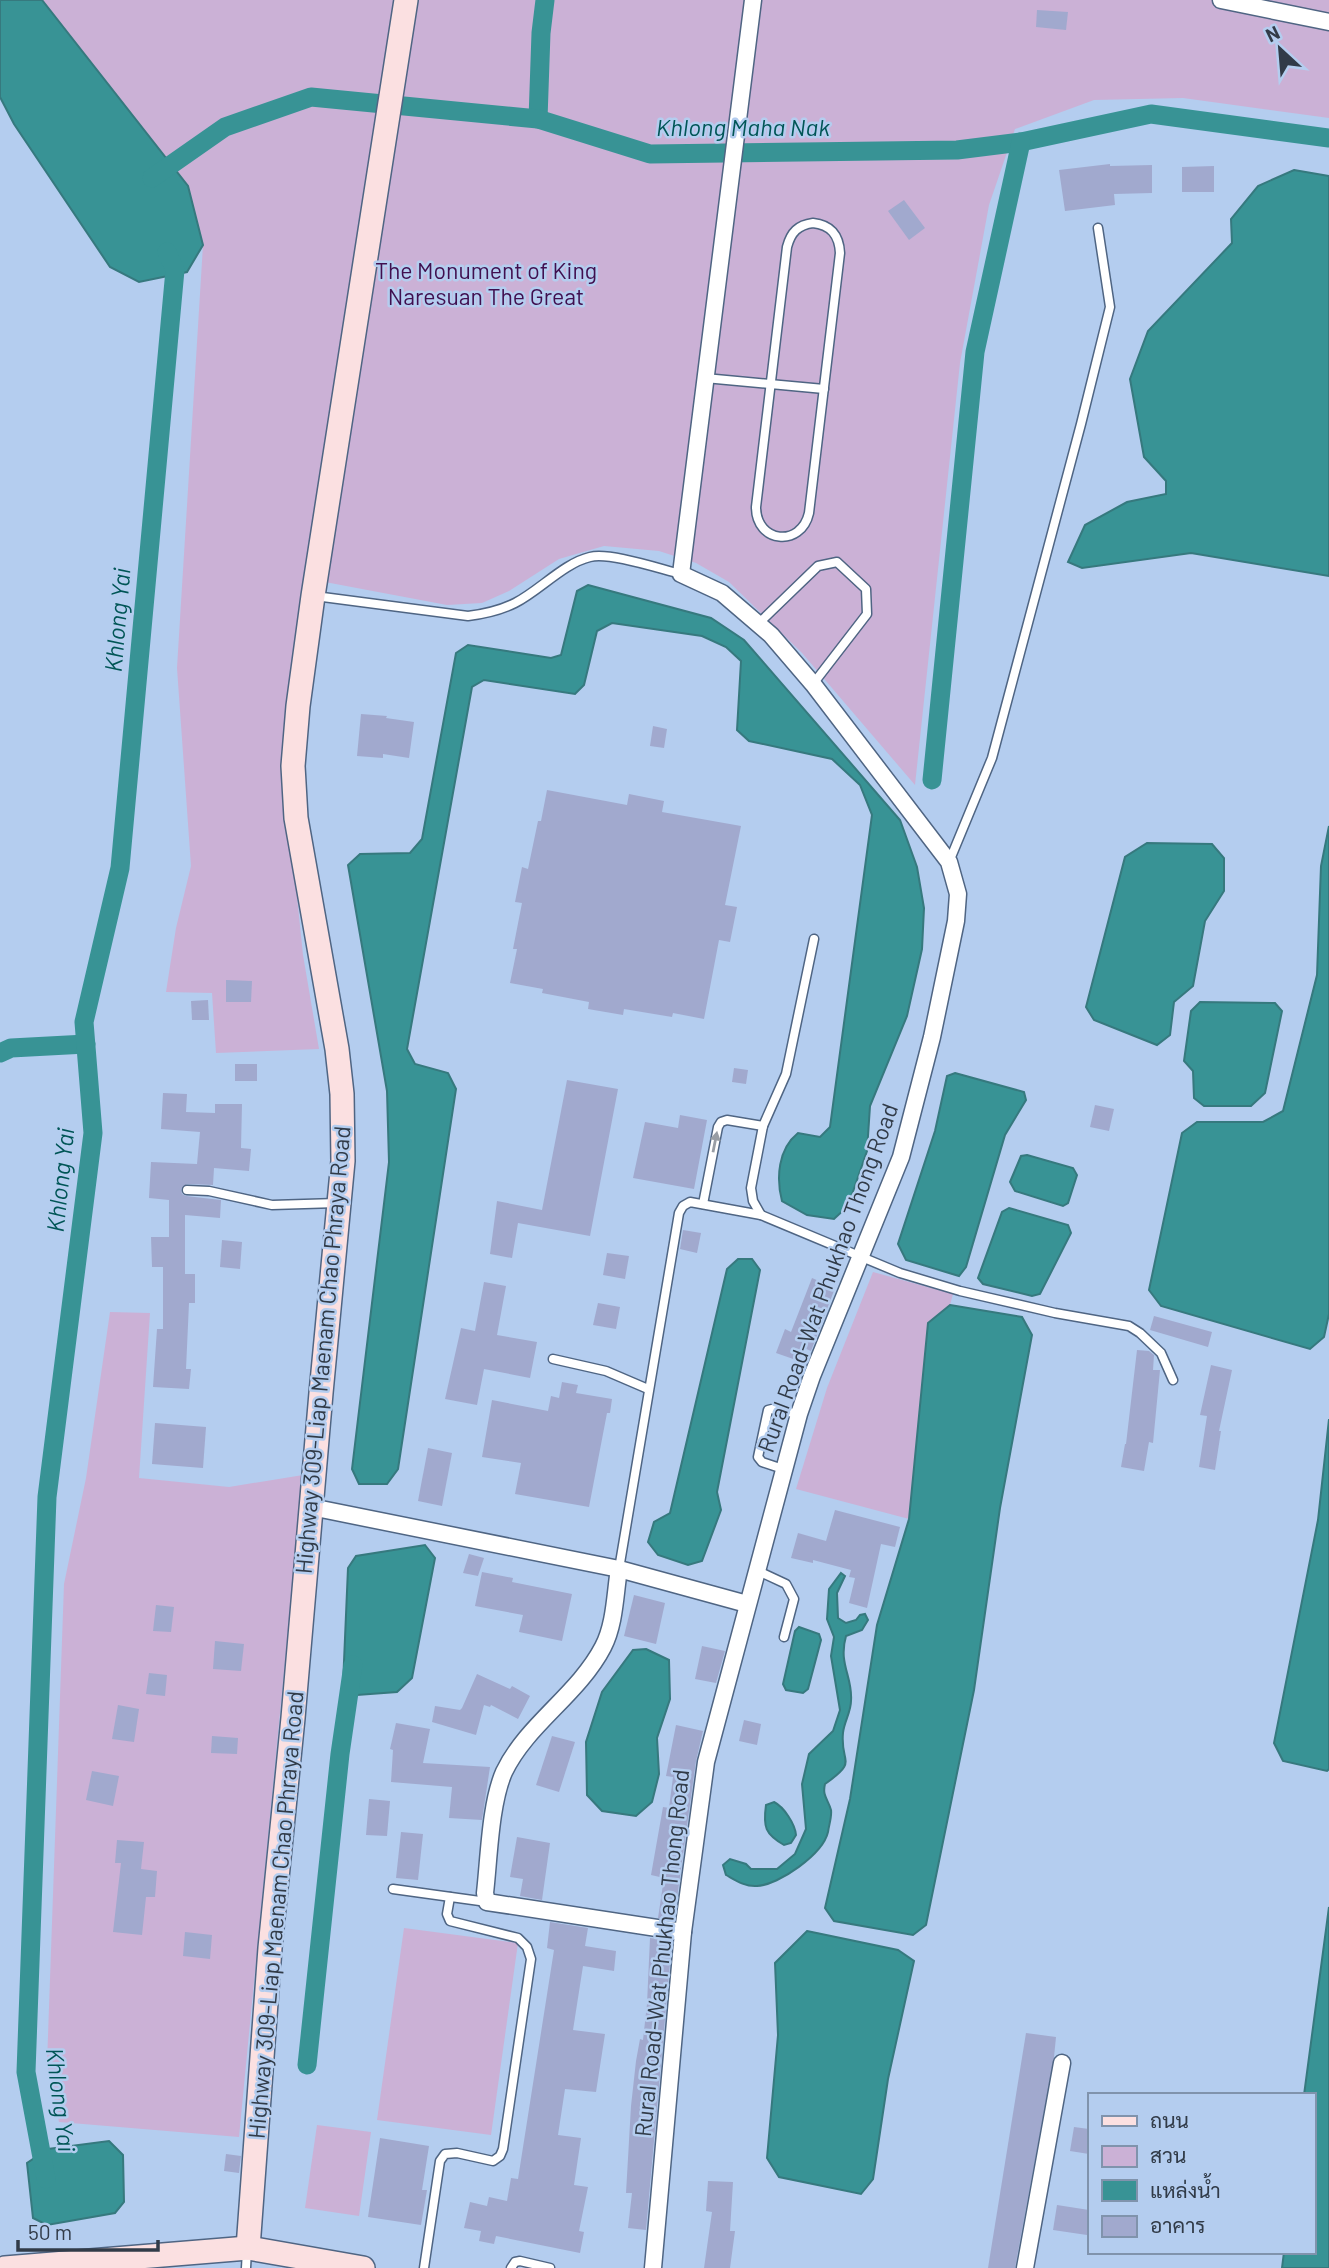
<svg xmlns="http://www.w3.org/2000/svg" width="1329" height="2268" font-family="Barlow,Sarabun,sans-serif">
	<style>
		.green { fill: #cbb1d6 }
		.water { fill: #389395; stroke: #36797e; stroke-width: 2 }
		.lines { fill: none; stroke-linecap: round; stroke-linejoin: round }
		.canal { stroke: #389395; stroke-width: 19 }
		.building { fill: #a1a9ce }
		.lane-casing { stroke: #4f6583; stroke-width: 11 }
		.street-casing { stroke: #4f6583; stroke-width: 19 }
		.secondary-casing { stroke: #4f6583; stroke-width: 26 }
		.lane { stroke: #fff; stroke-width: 8 }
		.street { stroke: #fff; stroke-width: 16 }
		.secondary { stroke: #fbe0e1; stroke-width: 23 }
		.oneway { fill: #989da4 }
		.labels { text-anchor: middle; stroke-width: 5; stroke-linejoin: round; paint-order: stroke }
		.park-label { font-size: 23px; fill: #400f4f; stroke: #b4cdef }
		.street-label { font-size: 23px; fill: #313b48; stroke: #b4cdef }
		.water-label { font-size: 24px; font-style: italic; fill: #005556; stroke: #b4cdef }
	</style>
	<rect width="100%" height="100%" fill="#b4cdef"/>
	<g class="green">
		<polygon points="42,0 1329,0 1329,118 1183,98 1094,100 1015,129 989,205 960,363 915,785 802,653 729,582 696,563 659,551 604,546 559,559 509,591 482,603 447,605 309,579 292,848 303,955 319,1049 216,1053 212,993 166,992 176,928 191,866 177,668 203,245 188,186"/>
		<polygon points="873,1272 953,1294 950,1305 928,1324 909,1519 796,1489 827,1388"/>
		<polygon points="110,1312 150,1313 139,1478 229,1487 303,1475 239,2137 59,2122 47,2064 64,1584 86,1478"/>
		<polygon points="404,1928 518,1943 491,2135 377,2120"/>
		<polygon points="317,2125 371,2132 359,2216 305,2208"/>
	</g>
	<g class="water">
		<polygon points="0,0 42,0 188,186 203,245 187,272 139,282 110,267 14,124 0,97"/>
		<polygon points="1294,170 1329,176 1329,576 1191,553 1082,568 1068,562 1085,525 1127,502 1166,494 1166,481 1144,457 1130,379 1148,331 1232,243 1231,219 1258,186"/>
		<path d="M588,585L711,618L744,640L900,820L917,867L924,908L922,949L907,1016L870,1106L867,1151L848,1206L834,1219L807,1215L782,1201C776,1178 778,1149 798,1133L820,1137L830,1127L872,815L860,785L832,759L749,741L737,730L741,661L726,647L702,636L612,623L597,631L584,685L575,694L484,680L472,687L407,1049L415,1064L448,1073L456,1089L398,1469L387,1484H359L352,1469L389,1162L387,1091L348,865L360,854L410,853L422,839L456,653L468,645L551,658L561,655L577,591Z"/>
		<polygon points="1329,826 1329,1314 1324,1337 1310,1349 1161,1306 1149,1290 1182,1133 1197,1122 1263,1122 1283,1111 1317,975 1321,866"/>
		<polygon points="1147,843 1212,844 1224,858 1224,891 1205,921 1193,986 1174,1002 1170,1035 1157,1045 1094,1020 1086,1007 1125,857"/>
		<polygon points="1200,1002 1275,1003 1282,1011 1265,1093 1251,1106 1204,1106 1194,1098 1193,1071 1184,1061 1191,1011"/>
		<polygon points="955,1073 1024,1092 1026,1100 1005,1135 966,1267 959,1276 906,1260 898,1244 935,1131 947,1076"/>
		<polygon points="1027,1155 1073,1168 1077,1175 1068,1203 1063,1206 1015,1191 1010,1182 1021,1156"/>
		<polygon points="1009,1208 1068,1225 1071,1233 1040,1294 1032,1296 983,1284 978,1278 1002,1212"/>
		<polygon points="738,1259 752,1259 760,1270 717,1492 721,1510 702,1561 688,1565 658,1555 648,1542 654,1522 670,1513 727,1269"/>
		<polygon points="950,1305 1022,1317 1032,1335 1000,1508 974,1690 926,1925 913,1935 834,1921 825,1908 850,1799 877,1625 909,1519 928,1323"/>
		<polygon points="1329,1419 1329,1769 1327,1771 1283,1761 1274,1743 1318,1520"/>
		<polygon points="425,1545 435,1558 412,1678 397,1692 357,1695 343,1685 348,1568 356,1556"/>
		<path d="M841,1573L845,1576L837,1593L838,1618L846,1623L856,1620L860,1615L865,1614L868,1620L862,1630L846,1636C838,1664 853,1677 851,1701C851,1712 844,1722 843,1733C840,1764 859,1760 825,1784C822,1796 828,1799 831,1810C832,1816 829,1825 828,1832C823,1854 779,1885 757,1886C745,1887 735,1880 726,1875L723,1865L730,1859L746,1864L751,1869H777L795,1854L806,1829L802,1784L809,1754L833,1731L840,1710L831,1656L834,1637L827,1619L829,1589Z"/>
		<polygon points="799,1627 819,1634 821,1640 808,1689 803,1693 786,1690 783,1684 795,1631"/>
		<polygon points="646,1649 669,1660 670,1699 657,1738 659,1774 652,1802 636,1816 602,1811 587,1795 586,1742 602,1692 633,1650"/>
		<path d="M774,1802C784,1807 795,1824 796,1835L791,1843L784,1845C765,1834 763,1827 766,1805Z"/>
		<polygon points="1329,1907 1329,2268 1282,2268 1284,2252 1313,2252 1313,2095 1304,2095"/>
		<polygon points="807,1931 898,1950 914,1961 888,2079 873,2179 861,2194 779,2177 767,2158 778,2035 775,1963"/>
		<polygon points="109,2141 123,2155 124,2202 115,2213 47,2225 33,2218 27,2163 48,2149"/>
	</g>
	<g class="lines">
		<g class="canal">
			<polyline points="538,119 541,33 545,0"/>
			<polyline points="152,178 225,127 311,97 538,119 650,154 957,150 1021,142 1151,114 1329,138"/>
			<polyline points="932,780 975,352 1021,142"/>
			<polyline points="0,1053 11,1048 86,1044"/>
			<polyline points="307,2065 340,1754 353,1665"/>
			<polyline points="46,2179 26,2072 47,1497 93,1133 84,1022 120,868 175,270 167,252"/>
		</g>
	</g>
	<g class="building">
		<polygon points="1037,10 1068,12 1066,30 1036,27"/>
		<polygon points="1110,164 1110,166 1152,165 1152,193 1114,194 1115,205 1065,211 1059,170"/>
		<polygon points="1214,166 1214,192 1182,192 1182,167"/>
		<polygon points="904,200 925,228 909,240 888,211"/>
		<polygon points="361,714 387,716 386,718 414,722 409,758 383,754 383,758 357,756"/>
		<polygon points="653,726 667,729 664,748 650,746"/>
		<polygon points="547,790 627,805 629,794 664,801 662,812 741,826 725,905 737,907 730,942 719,940 704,1019 673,1013 672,1017 624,1009 623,1015 588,1009 589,1002 542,993 543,989 510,983 517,949 513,949 522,903 515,902 522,867 528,869 538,821 541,821"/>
		<polygon points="226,980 252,981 251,1002 226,1002"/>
		<polygon points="208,1000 209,1020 192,1020 191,1001"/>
		<rect x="235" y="1064" width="22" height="17"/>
		<polygon points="734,1068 748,1070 746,1084 732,1082"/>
		<polygon points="567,1080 618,1089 590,1236 518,1223 512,1258 490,1254 497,1201 542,1210"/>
		<polygon points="163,1093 187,1094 186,1112 215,1113 215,1104 242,1104 241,1148 251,1149 249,1171 214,1168 213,1185 187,1184 181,1189 182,1194 186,1196 221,1200 220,1218 185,1215 185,1274 195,1274 195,1303 189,1303 186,1369 191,1369 189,1389 153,1387 157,1329 163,1329 163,1267 152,1267 151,1237 169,1237 169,1200 149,1198 151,1162 197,1164 200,1132 161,1129"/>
		<polygon points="1095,1105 1114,1109 1109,1131 1090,1127"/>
		<polygon points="680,1115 707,1120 694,1189 633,1178 645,1122 678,1128"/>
		<polygon points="683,1230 701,1233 697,1253 680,1249"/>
		<polygon points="222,1240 242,1242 240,1269 220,1267"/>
		<polygon points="607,1253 629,1256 625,1279 603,1275"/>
		<polygon points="812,1278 835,1288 811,1351 804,1348 799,1361 776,1353 785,1329 791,1332"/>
		<polygon points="484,1282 506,1286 497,1335 537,1342 530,1378 484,1369 477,1405 445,1399 461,1328 475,1331"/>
		<polygon points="598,1303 620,1307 616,1329 593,1325"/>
		<polygon points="1154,1316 1212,1332 1208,1347 1150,1330"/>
		<polygon points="1137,1350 1149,1351 1154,1355 1153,1370 1160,1370 1153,1443 1149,1442 1144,1471 1121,1467 1125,1444 1126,1444"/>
		<polygon points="1211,1365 1232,1370 1219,1431 1221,1431 1215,1470 1199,1467 1207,1416 1200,1415"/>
		<polygon points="562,1382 578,1385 576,1393 612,1399 610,1413 607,1413 589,1507 515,1494 521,1463 482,1457 492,1400 548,1411 551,1396 559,1398"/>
		<polygon points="155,1423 206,1427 203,1468 152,1464"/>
		<polygon points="428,1448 452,1453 442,1506 418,1501"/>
		<polygon points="835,1510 900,1527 895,1547 881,1544 867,1608 849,1603 855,1578 849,1577 851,1570 813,1560 813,1563 791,1558 798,1533 826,1541"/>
		<polygon points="469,1554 484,1558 478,1576 463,1573"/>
		<polygon points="482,1572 513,1578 512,1582 572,1594 562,1641 519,1632 523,1615 475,1606"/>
		<polygon points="634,1595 665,1603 656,1644 624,1636"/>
		<polygon points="156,1605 174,1607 171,1632 153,1631"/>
		<polygon points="215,1641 244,1644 241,1671 213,1669"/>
		<polygon points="702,1646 725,1651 716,1683 695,1679"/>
		<polygon points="149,1673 167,1675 165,1696 146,1694"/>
		<polygon points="477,1674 510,1689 512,1686 530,1696 518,1719 491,1705 490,1707 484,1705 476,1735 432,1722 435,1706 460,1710 462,1708"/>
		<polygon points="118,1705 139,1709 134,1742 112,1739"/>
		<polygon points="744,1720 761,1724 757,1745 739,1741"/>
		<polygon points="396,1723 430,1729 423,1763 490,1767 482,1820 449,1818 452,1787 391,1782 393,1750 390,1749"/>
		<polygon points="676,1725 703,1731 696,1761 674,1920 658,1918 664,1878 651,1875 663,1807 669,1808 673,1777 666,1776"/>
		<polygon points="212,1736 238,1738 237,1754 211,1753"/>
		<polygon points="552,1736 575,1742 559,1792 536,1785"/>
		<polygon points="92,1771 119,1776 113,1806 86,1800"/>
		<polygon points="369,1799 390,1801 387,1836 366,1835"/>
		<polygon points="401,1832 423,1834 418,1880 396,1878"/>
		<polygon points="517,1837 550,1843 542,1900 520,1896 523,1879 510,1877"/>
		<polygon points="117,1840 144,1842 141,1869 157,1871 155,1897 146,1897 142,1935 113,1932 121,1863 115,1863"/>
		<polygon points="550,1922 588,1928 585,1946 616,1951 614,1971 583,1966 573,2030 605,2034 596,2092 565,2089 558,2135 581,2138 574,2185 588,2187 579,2231 584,2232 580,2253 496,2236 494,2244 479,2241 481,2231 464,2228 470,2202 487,2206 489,2197 507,2201 511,2178 518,2179 554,1950 547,1948"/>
		<polygon points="185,1932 212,1935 210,1959 183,1956"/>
		<polygon points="650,1938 672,1941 646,2230 628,2228 632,2193 626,2193 631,2106 636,2061 640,2039 643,2040 647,2004"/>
		<polygon points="1026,2033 1056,2037 1054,2057 1015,2268 988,2268"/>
		<polygon points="1074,2127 1089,2129 1089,2154 1070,2151"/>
		<polygon points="380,2138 429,2146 422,2190 427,2190 421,2225 368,2217"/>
		<polygon points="226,2154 241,2156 239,2173 224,2171"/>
		<polygon points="708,2181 733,2182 730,2231 735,2231 730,2268 704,2268 712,2212 706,2211"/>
		<polygon points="1057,2205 1089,2210 1087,2235 1053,2230"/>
	</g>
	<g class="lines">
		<defs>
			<g id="lane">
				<path d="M813,223C831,225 839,235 840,253L809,513C801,548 756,543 756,507L787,247C791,232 798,225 813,223Z"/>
				<polyline points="705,378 824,389"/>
				<path d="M315,596L468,616C484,614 501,610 515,603C539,591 564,563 590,557C610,552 660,569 681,574"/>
				<polyline points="758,624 818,566 837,562 866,589 867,614 813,684"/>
				<polyline points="949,862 992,758 1081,424 1110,307 1098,228"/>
				<polyline points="814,939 786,1074 763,1126 751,1188 753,1201 761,1215 900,1273 960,1291 1055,1313 1129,1326 1140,1333 1161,1353 1173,1380"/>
				<polyline points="187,1190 209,1191 272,1205 337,1203"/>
				<polyline points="703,1204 718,1127 721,1122 727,1120 763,1126"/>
				<polyline points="553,1359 606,1371 648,1389"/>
				<polyline points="783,1469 762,1462 758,1457 768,1410 772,1409 799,1414"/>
				<polyline points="619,1569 679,1213 683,1206 690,1202 761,1215"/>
				<polyline points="756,1570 786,1584 794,1599 784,1637"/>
				<polyline points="393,1889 487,1902"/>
				<polyline points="246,2268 247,2250"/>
				<polyline points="424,2268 440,2161 445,2154 457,2153 493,2161 500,2156 503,2149 531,1959 527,1947 518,1938 450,1921 447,1914 450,1897"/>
				<polyline points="511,2268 515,2262 520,2261 550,2268"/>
			</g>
			<g id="street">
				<polyline points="1221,0 1329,22"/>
				<polyline points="311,1507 619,1569 747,1604"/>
				<path d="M619,1569C615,1594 615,1624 603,1647C578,1695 527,1724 504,1772C490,1804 489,1859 485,1893L487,1902L683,1932"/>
				<polyline points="653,2268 683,1932 706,1762 799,1414 812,1376 901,1157 932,1037 956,921 958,894 949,862 813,684 771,635 722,593 681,574 753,0"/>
				<polyline points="1025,2268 1062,2063"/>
			</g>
			<g id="secondary">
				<polyline points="248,2248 270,1948 293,1718 321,1393 343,1161 342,1094 337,1049 296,818 293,766 298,706 313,596 406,0"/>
				<polyline points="5,2268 248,2248 363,2268"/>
			</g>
		</defs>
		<use href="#lane" class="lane-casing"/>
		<use href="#street" class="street-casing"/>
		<use href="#secondary" class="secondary-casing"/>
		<use href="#lane" class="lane"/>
		<use href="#street" class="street"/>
		<use href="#secondary" class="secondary"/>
	</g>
	<defs><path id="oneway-solid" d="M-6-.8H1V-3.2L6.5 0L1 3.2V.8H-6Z" transform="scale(1.75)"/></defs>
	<use class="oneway" href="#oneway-solid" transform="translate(715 1142) rotate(-79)"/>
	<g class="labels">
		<g class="park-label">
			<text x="486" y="279">The Monument of King<tspan x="486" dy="26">Naresuan The Great</tspan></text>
		</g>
		<g class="street-label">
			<text transform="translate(828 1278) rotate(-70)" y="8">Rural Road-Wat Phukhao Thong Road</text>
			<text transform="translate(323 1350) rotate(-85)" y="8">Highway 309-Liap Maenam Chao Phraya Road</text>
			<text transform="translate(276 1915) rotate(-85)" y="8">Highway 309-Liap Maenam Chao Phraya Road</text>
			<text transform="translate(662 1953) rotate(-84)" y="8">Rural Road-Wat Phukhao Thong Road</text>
		</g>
		<g class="water-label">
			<text x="743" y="136">Khlong Maha Nak</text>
			<text transform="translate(118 620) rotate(-85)" y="8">Khlong Yai</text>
			<text transform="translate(61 1180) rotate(-84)" y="8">Khlong Yai</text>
			<text transform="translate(60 2100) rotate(83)" y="8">Khlong Yai</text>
		</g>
	</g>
	<rect x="1088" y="2093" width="228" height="161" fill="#b4cdef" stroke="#8093ac" stroke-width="2"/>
	<rect x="1102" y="2116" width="35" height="10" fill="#fbe0e1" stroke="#8093ac" stroke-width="2"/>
	<text x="1150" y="2128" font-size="21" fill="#313b48">ถนน</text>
	<rect x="1102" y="2146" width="35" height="21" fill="#cbb1d6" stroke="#8093ac" stroke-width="2"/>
	<text x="1150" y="2163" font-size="21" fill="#313b48">สวน</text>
	<rect x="1102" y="2180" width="35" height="21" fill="#389395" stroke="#8093ac" stroke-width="2"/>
	<text x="1150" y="2198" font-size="21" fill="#313b48">แหล่งน้ำ</text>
	<rect x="1102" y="2216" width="35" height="21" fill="#a1a9ce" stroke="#8093ac" stroke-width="2"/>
	<text x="1150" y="2233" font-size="21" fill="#313b48">อาคาร</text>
	<g transform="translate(1280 49) rotate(334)" stroke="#b4cdef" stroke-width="5" paint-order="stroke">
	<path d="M0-5L12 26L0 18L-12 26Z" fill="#313b48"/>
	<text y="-10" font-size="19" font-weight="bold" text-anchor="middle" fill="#313b48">N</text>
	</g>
	<path d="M18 2240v10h140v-10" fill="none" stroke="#313b48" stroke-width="3.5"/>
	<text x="28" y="2240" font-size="21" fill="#313b48" stroke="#b4cdef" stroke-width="5" paint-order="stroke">50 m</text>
</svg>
